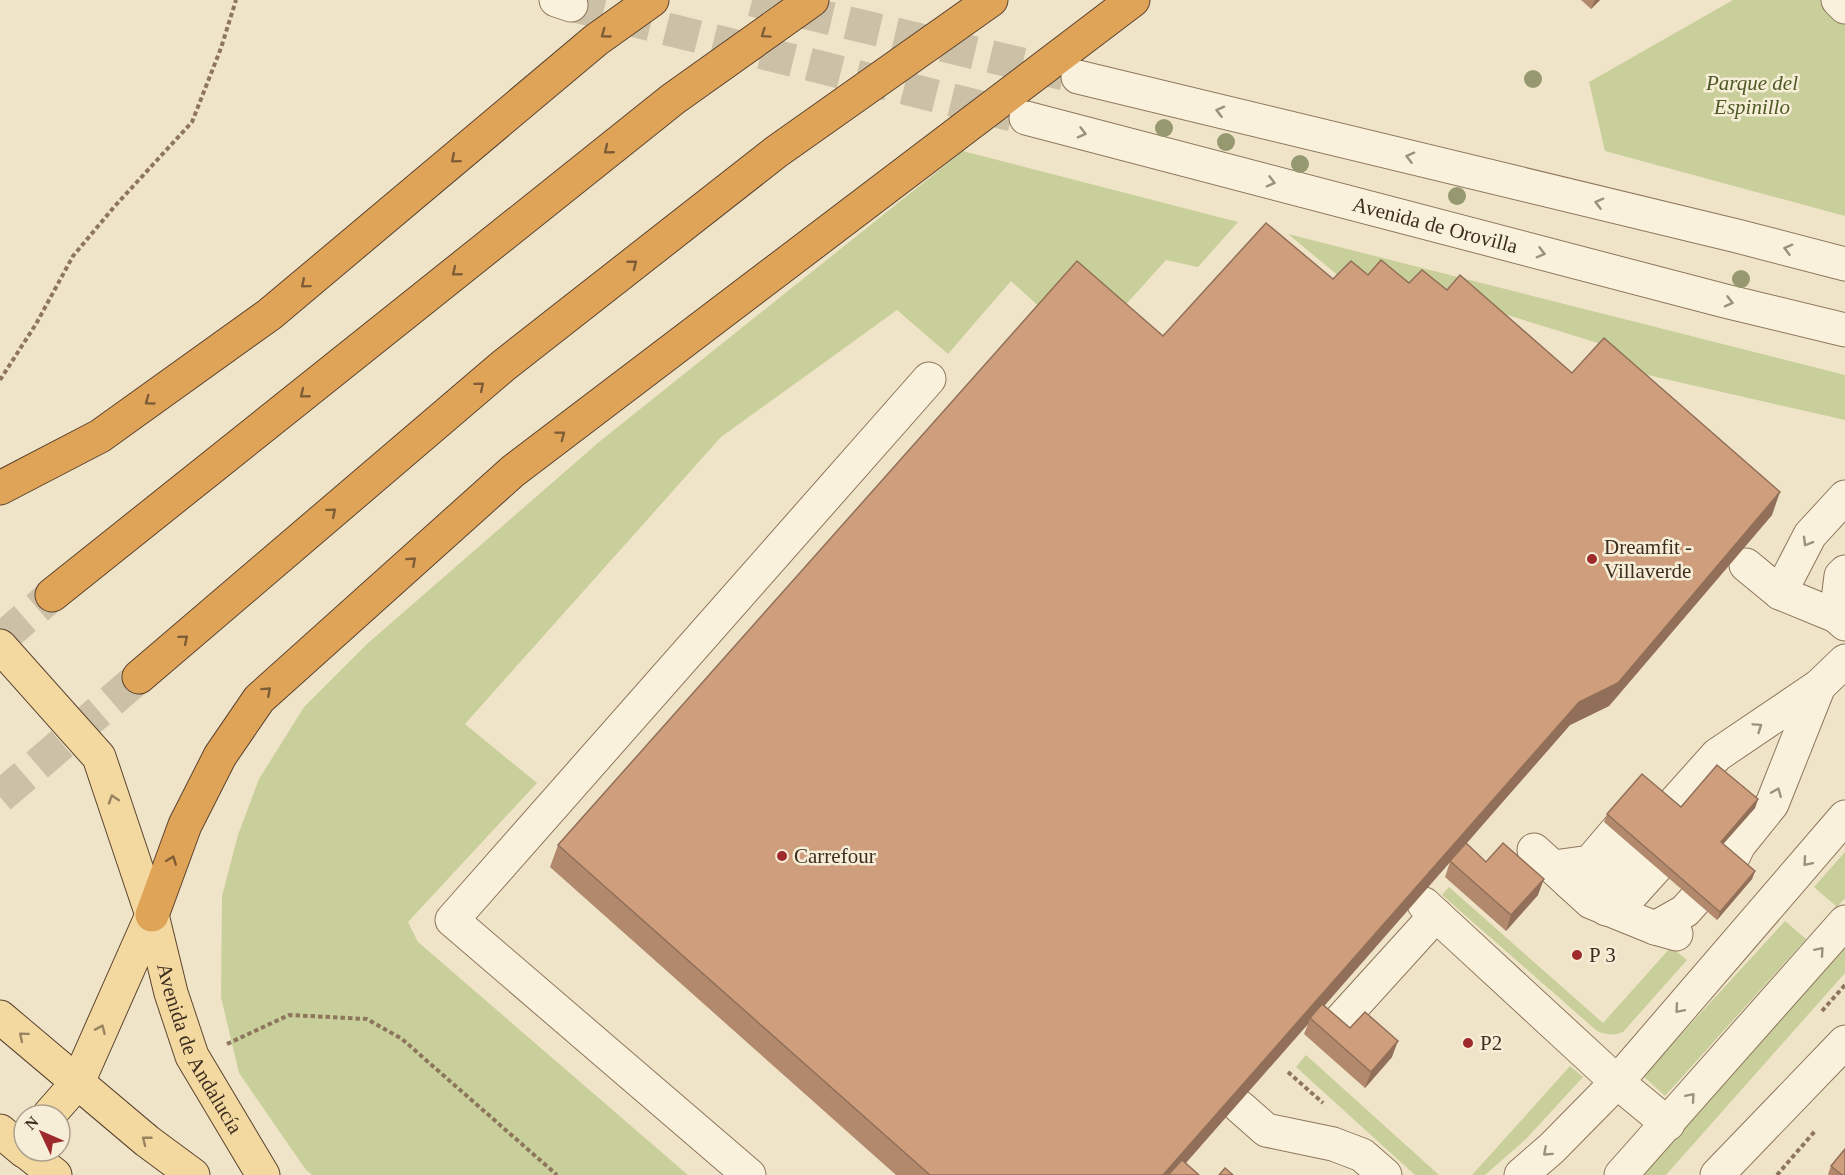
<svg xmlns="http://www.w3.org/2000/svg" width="1845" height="1175" font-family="'Times New Roman',serif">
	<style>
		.green { fill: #c9cf9b }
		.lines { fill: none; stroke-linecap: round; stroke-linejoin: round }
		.minor-tunnel { stroke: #ccc0a6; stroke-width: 33; stroke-dasharray: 33 16; stroke-linecap: butt }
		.highway-tunnel { stroke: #ccc0a6; stroke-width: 33; stroke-dasharray: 33 16; stroke-linecap: butt }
		.minor-casing { stroke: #8d765c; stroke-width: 35 }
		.major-casing { stroke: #5b4430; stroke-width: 35 }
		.highway-casing { stroke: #5b4430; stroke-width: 35 }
		.path { stroke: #8d765c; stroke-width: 4; stroke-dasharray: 4.5 3; stroke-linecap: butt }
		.minor { stroke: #faf1dc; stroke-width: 33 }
		.major { stroke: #f3d9a0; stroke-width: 33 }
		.highway { stroke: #e0a458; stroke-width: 33 }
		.tree { fill: #96986f }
		.wall { fill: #b2896c }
		.shaded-wall { fill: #916f58 }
		.building { fill: #cf9f7d; stroke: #916f58; stroke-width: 1.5 }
		.oneway { stroke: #7e5d36 }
		.oneway2 { stroke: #9c907e }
		.oneway3 { stroke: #988460 }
		.poi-dot { fill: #9e2a2b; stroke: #f7eed8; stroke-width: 2 }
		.labels { text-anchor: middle; stroke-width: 5; stroke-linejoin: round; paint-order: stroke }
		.park-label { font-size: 21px; font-style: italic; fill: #4d5a26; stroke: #f7eed8 }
		.street-label { font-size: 21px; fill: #3d2e20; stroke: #f7eed8 }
		.poi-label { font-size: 21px; fill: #3d2e20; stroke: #f7eed8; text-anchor: start }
	</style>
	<rect width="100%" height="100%" fill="#f0e4c8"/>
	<g class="green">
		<polygon points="1733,0 1845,0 1845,216 1605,151 1589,82"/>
		<polygon points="963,151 1238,222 1198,267 1166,260 1111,321 1045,312 1011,281 948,354 897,310 721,437 465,724 537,783 408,922 418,942 688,1175 312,1175 306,1170 239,1073 221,997 222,896 238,835 259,779 304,707 367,644 599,442"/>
		<polygon points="1288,234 1845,375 1845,420 1639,373 1608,346 1452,298 1340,277"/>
		<polygon points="1845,852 1845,898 1837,907 1814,887"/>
		<path d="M1449,887L1603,1023L1671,947L1687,960L1623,1032C1612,1036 1607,1035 1597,1031L1442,895Z"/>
		<polygon points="1785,921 1806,939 1665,1096 1643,1076"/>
		<polygon points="1845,944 1845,973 1666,1175 1641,1175"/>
		<polygon points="1306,1055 1439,1175 1415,1175 1296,1067"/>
		<polygon points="1570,1066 1583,1077 1526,1139 1493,1168 1485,1175 1472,1175"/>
	</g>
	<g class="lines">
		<g class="minor-tunnel">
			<polyline points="752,0 1064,74"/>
			<polyline points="571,5 1012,115"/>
		</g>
		<g class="highway-tunnel">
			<polyline points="0,640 52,595"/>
			<polyline points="0,797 139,677"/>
		</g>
		<defs>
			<g id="minor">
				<polyline points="556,0 571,5"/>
				<polyline points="1838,0 1845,7"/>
				<polyline points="1078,77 1737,236 1845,264"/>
				<path id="s1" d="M1026,118L1725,301L1845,330"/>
				<polyline points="1746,565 1780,593 1836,616 1845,624"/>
				<polyline points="1780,593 1810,535 1845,497"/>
				<polyline points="1836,616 1841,576 1845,572"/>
				<polyline points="1534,850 1591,902 1655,928 1676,934"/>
				<polyline points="1554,867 1590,862 1642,801 1645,801"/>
				<polyline points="1570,883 1608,877 1717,755 1819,686 1845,661"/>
				<polyline points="1424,904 1617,1082 1668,1124"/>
				<polyline points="1606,909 1630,896 1685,835"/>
				<polyline points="1655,928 1685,911 1733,857 1739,845 1772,804 1819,686"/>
				<polyline points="1337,1024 1436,915"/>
				<polyline points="1240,1107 1266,1130 1333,1144 1362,1155 1385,1175"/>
				<polyline points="749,1175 452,920 929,379"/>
				<polyline points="1521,1175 1552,1148 1617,1082 1845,817"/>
				<polyline points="1621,1175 1845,922"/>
				<polyline points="1717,1175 1845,1042"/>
			</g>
			<g id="major">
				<path id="s2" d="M0,646L99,757L152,915L171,993L192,1056L263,1175"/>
				<polyline points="0,1017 147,1141 193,1175"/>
				<polyline points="49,1115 78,1082 152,915"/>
				<polyline points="0,1131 24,1151"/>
				<polyline points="25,1151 55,1175"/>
			</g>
			<g id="highway">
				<polyline points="0,488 100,436 270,314 596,40 652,0"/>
				<polyline points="52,595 673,99 812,0"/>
				<polyline points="139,677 503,366 776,152 991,0"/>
				<polyline points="152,915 185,825 220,756 259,699 513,471 1133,0"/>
			</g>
		</defs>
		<use href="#minor" class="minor-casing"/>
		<use href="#major" class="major-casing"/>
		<use href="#highway" class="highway-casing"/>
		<g class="path">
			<polyline points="0,380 36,324 73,256 114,207 192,122 221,48 236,0"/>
			<polyline points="1822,1011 1845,985"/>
			<polyline points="227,1044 289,1015 367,1019 402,1039 557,1175"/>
			<polyline points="1288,1072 1323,1103"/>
			<polyline points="1777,1175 1815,1131"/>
		</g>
		<use href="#minor" class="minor"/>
		<use href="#major" class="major"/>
		<use href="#highway" class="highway"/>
	</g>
	<g class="tree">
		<circle cx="1533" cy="79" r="9"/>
		<circle cx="1164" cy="128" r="9"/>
		<circle cx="1226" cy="142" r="9"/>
		<circle cx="1300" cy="164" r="9"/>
		<circle cx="1457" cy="196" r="9"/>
		<circle cx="1741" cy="279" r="9"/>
	</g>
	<g class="wall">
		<polygon points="1581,0 1600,0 1591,9"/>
		<polygon points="1333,279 1409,283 1447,290 1572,373 1772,515 1609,706 1570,725 1466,844 1486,862 1538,895 1506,931 1445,877 1450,862 1324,1005 1350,1028 1392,1057 1365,1088 1304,1034 1308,1024 1186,1163 1199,1175 896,1175 550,867 558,845 1163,336"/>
		<polygon points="1758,799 1755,808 1723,844 1755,871 1752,879 1717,920 1604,822 1607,814"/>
		<polygon points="1831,1166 1845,1175 1829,1175 1828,1174"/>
	</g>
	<g class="shaded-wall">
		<polygon points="1595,0 1600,0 1591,9"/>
		<polygon points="1780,492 1772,515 1609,706 1570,725 1312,1020 1310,1018 1308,1024 1175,1175 1169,1174 1169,1175 1163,1175 1579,702"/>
		<polygon points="1758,799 1755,808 1718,850 1721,842"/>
		<polygon points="1755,871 1752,879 1717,920 1720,912"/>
		<polygon points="1544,879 1538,895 1506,931 1511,915"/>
		<polygon points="1398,1041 1392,1057 1365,1088 1371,1072"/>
	</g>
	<g class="building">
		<polygon points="1266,223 1333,279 1351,261 1368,275 1381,260 1409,283 1422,270 1447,290 1460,275 1572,373 1604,338 1780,492 1618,683 1579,702 1163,1175 930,1175 558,845 1077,261 1163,336"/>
		<polygon points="1717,765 1758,799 1721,842 1755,871 1720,912 1607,814 1642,774 1681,807"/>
		<polygon points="1466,843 1486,862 1503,843 1544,879 1511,915 1450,861"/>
		<polygon points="1322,1004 1350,1028 1365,1012 1398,1041 1371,1072 1310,1018"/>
		<polygon points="1845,1149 1845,1175 1842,1175 1831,1166"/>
		<polygon points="1182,1160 1199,1175 1171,1175 1169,1174"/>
		<polygon points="1225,1168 1233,1175 1219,1175"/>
	</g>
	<defs><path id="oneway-chevron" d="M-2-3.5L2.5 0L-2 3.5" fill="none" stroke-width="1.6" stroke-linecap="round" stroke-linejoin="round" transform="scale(1.5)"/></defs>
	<g class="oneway">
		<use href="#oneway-chevron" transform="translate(605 34) rotate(144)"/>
		<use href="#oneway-chevron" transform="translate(765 34) rotate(145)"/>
		<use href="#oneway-chevron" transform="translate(608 150) rotate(141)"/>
		<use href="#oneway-chevron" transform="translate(455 159) rotate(140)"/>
		<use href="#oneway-chevron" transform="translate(633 264) rotate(-38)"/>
		<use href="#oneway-chevron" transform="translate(456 272) rotate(141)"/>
		<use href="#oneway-chevron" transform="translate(305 284) rotate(140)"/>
		<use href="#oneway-chevron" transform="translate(480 386) rotate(-40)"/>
		<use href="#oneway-chevron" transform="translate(304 394) rotate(141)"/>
		<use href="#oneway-chevron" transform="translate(149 401) rotate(144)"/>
		<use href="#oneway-chevron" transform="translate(561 435) rotate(-37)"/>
		<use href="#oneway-chevron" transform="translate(332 512) rotate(-40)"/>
		<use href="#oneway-chevron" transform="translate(412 561) rotate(-42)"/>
		<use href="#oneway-chevron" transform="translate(184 639) rotate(-40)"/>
		<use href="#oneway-chevron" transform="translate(267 691) rotate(-42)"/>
		<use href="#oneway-chevron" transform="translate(172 860) rotate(-69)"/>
	</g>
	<g class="oneway2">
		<use href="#oneway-chevron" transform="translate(1220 111) rotate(-166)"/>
		<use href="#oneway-chevron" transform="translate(1082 133) rotate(15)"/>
		<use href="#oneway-chevron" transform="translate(1410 157) rotate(-166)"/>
		<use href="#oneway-chevron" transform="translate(1271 182) rotate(15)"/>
		<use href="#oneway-chevron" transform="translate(1599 203) rotate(-166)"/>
		<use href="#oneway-chevron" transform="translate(1788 249) rotate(-165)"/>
		<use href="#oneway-chevron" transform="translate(1541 253) rotate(15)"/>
		<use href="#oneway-chevron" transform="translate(1729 302) rotate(14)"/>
		<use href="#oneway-chevron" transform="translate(1807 542) rotate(120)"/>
		<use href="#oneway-chevron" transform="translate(1758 727) rotate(-34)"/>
		<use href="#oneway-chevron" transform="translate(1777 792) rotate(-68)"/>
		<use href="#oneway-chevron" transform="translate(1807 862) rotate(131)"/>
		<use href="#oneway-chevron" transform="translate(1820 951) rotate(-49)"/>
		<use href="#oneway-chevron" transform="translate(1679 1009) rotate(131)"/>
		<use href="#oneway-chevron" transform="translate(1691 1097) rotate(-49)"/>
		<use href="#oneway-chevron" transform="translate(1547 1152) rotate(138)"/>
	</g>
	<g class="oneway3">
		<use href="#oneway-chevron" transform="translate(113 799) rotate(-108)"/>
		<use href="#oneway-chevron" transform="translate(101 1029) rotate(-66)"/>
		<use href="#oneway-chevron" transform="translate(23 1036) rotate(-140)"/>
		<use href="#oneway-chevron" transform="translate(146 1140) rotate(-142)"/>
	</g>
	<g class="poi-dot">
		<circle cx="1592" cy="559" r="6"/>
		<circle cx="782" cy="856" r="6"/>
		<circle cx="1577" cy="955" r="6"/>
		<circle cx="1468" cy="1043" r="6"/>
	</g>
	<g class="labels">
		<g class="park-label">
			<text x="1752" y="90">Parque del<tspan x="1752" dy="24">Espinillo</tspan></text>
		</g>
		<g class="street-label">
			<text dy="7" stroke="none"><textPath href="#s1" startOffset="423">Avenida de Orovilla</textPath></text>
			<text dy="7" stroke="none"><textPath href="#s2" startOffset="458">Avenida de Andalucía</textPath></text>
		</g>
		<g class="poi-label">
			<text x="1604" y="554">Dreamfit -<tspan x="1604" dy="24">Villaverde</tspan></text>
			<text x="794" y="863">Carrefour</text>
			<text x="1589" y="962">P 3</text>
			<text x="1480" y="1050">P2</text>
		</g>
	</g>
	<g transform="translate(42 1133) rotate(314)"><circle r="28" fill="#f7eed8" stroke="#ada18e" stroke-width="1.5"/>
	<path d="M0-4.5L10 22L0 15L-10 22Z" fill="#9e2a2b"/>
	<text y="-9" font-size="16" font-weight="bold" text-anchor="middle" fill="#3d2e20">N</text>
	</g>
</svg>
